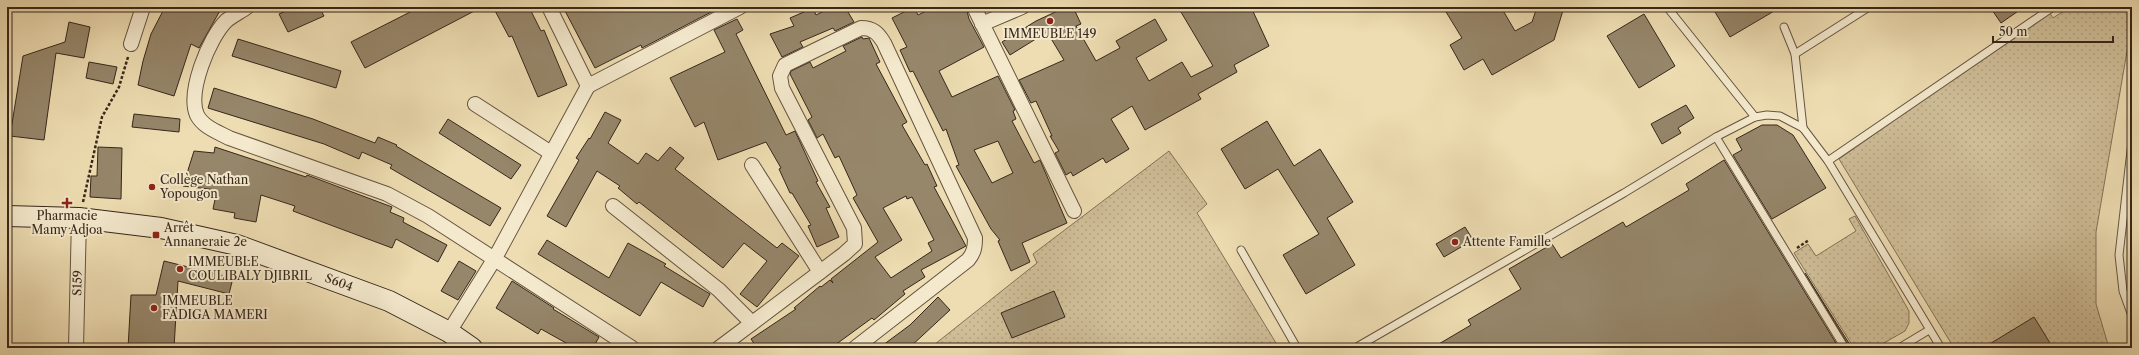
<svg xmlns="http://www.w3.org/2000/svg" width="2139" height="355" viewBox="0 0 2139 355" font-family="'Libre Caslon Text',serif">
<defs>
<pattern id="grass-dots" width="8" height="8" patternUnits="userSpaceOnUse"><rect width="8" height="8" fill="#cfbe98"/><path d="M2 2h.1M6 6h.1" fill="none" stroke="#b2a382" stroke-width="1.8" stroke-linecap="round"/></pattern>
</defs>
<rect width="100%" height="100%" fill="#eeddb2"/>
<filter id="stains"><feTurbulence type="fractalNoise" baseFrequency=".005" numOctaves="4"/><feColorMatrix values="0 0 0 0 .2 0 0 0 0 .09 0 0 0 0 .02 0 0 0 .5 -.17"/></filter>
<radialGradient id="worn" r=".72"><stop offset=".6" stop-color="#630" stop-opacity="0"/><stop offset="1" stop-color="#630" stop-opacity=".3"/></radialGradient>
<g fill="url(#grass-dots)" stroke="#83725a">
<path d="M2070,7h60l2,2v13l-36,210v72l13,44h-155l-115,-189 210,-147 4,6z"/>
<path d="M1169,151l38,53 -10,9 82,135h-349l107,-85 -4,-9z"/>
<path d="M1855,216l54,95v12l-4,8 -30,17h-21l-60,-95 14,-9 8,12 40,-25 -7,-12z"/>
</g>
<g fill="#96866a" stroke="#37271b" fill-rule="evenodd">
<path d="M165,7h57l-23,41 -8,-4 -17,52 -36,-11 5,-24 8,-27z"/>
<path d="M295,7h24l5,9 -36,16 -9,-18z"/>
<path d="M420,7h62l-117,61 -14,-26z"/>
<path d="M493,7h36l12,24 3,-1 23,55 -29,12 -26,-61 -3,1z"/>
<path d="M563,7h153l1,2 -75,39 -1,-3 -46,23z"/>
<path d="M832,7h13l9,15 -19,9 -2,-3 -33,14 3,5 -21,10 -12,-23 24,-8 -4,-8 23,-10 3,7z"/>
<path d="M914,7l4,8 16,-8h32l3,12 15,28 -45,24 13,26 46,-21 17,34 -2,1 3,8 -4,2 22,42 6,-3 27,63 -45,20 8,19 -19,9 -13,-30 2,-1 -9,-11 -35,-63 3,-1 -13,-36 -3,2 -30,-60 -3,1 -10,-22 7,-3 -15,-29zM998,141l15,32 -21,10 -18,-33z"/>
<path d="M1066,7h7l8,17 -5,2 20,35 24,-13 -4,-7 39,-22 12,21 -31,18 13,23 33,-19 9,15 22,-11 -35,-59h73l18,39 -35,19 3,7 -39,22 3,5 -56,31 -13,-24 -21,13 18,30 -23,14 -3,-5 -30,18 -2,-4 -5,3 -11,-22 4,-2 -9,-15h2l-16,-35 -5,2 -12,-23 45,-20 -17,-28 -37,23 -8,-13 34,-21z"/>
<path d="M1443,7h58l14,24 17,-9 5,-15h27l-10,33 -62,35 -9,-16 -19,11 -14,-25 12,-7z"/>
<path d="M1712,7h69l-51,30z"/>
<path d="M1990,7h34l-23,16z"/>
<path d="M1644,14l31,52 -36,22 -32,-52z"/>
<path d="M737,19l6,11 -7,4 50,101 9,-4 23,50 -2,1 14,25 -4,1 13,29 -22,10 -9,-21 3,-1 -19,-32h-2l-11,-24 2,-1 -15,-26 -48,18 -14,-38 -9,5 -25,-49 55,-26 -11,-22z"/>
<path d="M69,22l21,5 -6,31 -28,-5 -12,87 -34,-4 13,-80 42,-14z"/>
<path d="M862,37l1,2 6,-1 11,24 -4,2 31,58 -5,3 23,40 2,-1 10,22 -3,1 32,59 -45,24 4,7 -22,14 2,3 -31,26 -2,-2 -41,30h-74l-6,-9 45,-30 -2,-1 26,-22 1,1 9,-7 3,3 -2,-4 47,-37 -25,-44 4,-3 -18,-39 -4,2 -12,-24 -6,4 -9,-18 4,-3 -22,-43 1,-3 19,-9 3,6 33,-17 -3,-5zM906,196l1,3 5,-2 22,43 -6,3 4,8 -41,27 -16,-21 27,-17 -19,-32z"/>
<path d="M238,39l103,32 -5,17 -104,-32z"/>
<path d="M89,62l28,5 -4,17 -27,-6z"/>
<path d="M214,88l99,31 62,24 3,-6 19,8 -1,1 105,62 -11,18 -100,-58 2,-3 -30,-13 -3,7 -35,-15 -116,-36z"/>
<path d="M1686,105l8,13 -16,10 3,5 -19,11 -11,-20z"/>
<path d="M605,112l16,8 -13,23 30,21 8,-11 12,8 12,-14 14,11 -9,11 102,79 5,-5 17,13 -42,51 -17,-13 27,-33 -23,-18 -21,25 -84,-66 -2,2 -19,-16 2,-2 -23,-15 -31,56 -19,-11 32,-56 -3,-2 13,-20 1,1z"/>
<path d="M134,114l46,5 -1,13 -47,-5z"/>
<path d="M448,119l73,46 -10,14 -72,-46z"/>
<path d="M1267,121l27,45 26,-17 33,53 -26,16 28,47 -49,29 -23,-39 36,-21 -41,-65 -33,20 -24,-40z"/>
<path d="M1762,125h15l16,10 33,53 -54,31 -39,-64 9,-5 -6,-11z"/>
<path d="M98,147l24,1 -1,51 -31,-2 1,-21h6z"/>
<path d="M215,147l91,30 1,-2 85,32 -2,5 14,6 -1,4 44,23 -9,17 -42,-23 -4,9 -99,-37 2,-5 -34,-11 -5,27 -22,-4 1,-5 -22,-4 4,-19 -34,-4 11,-35 20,2z"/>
<path d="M1724,160l115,188h-407l39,-23 -3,-5 53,-31 -12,-20 43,-25 9,14 62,-36 3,5 63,-37 -3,-6z"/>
<path d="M1465,227l8,13 -29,17 -8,-13z"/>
<path d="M547,240l62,38 19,-35 38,21 -2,2 46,28 -7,13 -42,-25 -21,34 -102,-62z"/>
<path d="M164,261l69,17 -4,16 -51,-13 -4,67h-46l3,-53h25z"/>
<path d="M459,261l17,10 -18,29 -17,-9z"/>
<path d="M1805,273l47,75h-2z"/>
<path d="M512,281l42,27 -1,1 46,28 -6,11h-18l-34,-19 -3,5 -42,-26z"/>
<path d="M1054,291l11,26 -53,21 -11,-25z"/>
<path d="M938,297l12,13 -41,38h-30l31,-23z"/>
<path d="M2034,317l19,31h-70z"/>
</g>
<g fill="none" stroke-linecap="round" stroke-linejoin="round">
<g stroke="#655441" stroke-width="9">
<g id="lane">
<path d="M1667,7l88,110"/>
<path d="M1784,27l11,27 8,74"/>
<path d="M1795,54l74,-47"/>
<path d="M1716,137l129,211"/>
<path d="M2132,142l-13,113 4,36 9,25"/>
<path d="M1828,161l225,-154"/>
<path d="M1241,250l56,98"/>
<path d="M1355,348l269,-155 92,-56 39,-20 12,-2 13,1 23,12 25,33 113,187"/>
<path d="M1899,348l30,-18"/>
</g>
</g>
<g stroke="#655441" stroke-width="16">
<g id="street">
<path d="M247,7c-7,5 -15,9 -21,14 -17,17 -39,71 -29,94 6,12 21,17 32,23l158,56 41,22 204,132"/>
<path d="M974,7l100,204"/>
<path d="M982,24l40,-17"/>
<path d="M131,44l12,-37"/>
<path d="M588,86l152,-79"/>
<path d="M475,104l76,49"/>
<path d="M752,165l68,107"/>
<path d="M613,206l106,84 33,33"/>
<path d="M449,332l46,-74 93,-172 -39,-79"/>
<path id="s1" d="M76,348l3,-130"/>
<path d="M719,348l125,-94 11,-10 -1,-16 -72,-140 -2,-12 5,-11 76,-37c12,0 17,5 23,15l91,195c0,9 -1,15 -7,22l-113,88"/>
</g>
</g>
<g stroke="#37271b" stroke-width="22">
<g id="secondary">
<path id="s2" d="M7,216l72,2 82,10 76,17 152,56 60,31 23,16"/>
</g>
</g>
<g stroke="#37271b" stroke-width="2.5" stroke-dasharray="3 2" stroke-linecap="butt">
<path d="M83,202l19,-85 17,-30 9,-30"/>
<path d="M1797,248l12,-8"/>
</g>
<use href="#lane" stroke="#f4e9cd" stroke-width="7"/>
<use href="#street" stroke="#f4e9cd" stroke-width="14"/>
<use href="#secondary" stroke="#f4e9cd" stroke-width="20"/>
</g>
<g fill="#8f2418" stroke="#f4e9cd" stroke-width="1.5">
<circle cx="1050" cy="21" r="4"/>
<circle cx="152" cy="187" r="4"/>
<path d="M65 197h4v4h4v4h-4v4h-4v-4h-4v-4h4z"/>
<rect x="152" y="231" width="8" height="8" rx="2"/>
<circle cx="1455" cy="242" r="4"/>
<circle cx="180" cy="269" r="4"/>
<circle cx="154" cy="308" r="4"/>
</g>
<g text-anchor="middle" stroke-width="4" stroke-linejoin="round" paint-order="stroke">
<g font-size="12" fill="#37271b" stroke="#f4e9cd" text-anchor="start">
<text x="1050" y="38" text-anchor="middle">IMMEUBLE 149</text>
<text x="160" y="184">Collège Nathan<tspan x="160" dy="14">Yopougon</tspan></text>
<text x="67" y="220" text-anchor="middle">Pharmacie<tspan x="67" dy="14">Mamy Adjoa</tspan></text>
<text x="164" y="232">Arrêt<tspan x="164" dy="14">Annaneraie 2e</tspan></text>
<text x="1463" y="246">Attente Famille</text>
<text x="188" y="266">IMMEUBLE<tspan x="188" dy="14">COULIBALY DJIBRIL</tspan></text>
<text x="162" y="305">IMMEUBLE<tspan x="162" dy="14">FADIGA MAMERI</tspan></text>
</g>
<g font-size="12" fill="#37271b" stroke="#f4e9cd">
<text dy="4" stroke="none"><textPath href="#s2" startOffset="341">S604</textPath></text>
<text dy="4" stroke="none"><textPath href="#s1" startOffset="65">S159</textPath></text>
</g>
</g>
<rect width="2139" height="355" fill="none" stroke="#eeddb2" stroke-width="24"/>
<rect x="8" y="8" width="2123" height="339" fill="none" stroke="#37271b" stroke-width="2"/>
<rect x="12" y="12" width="2115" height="331" fill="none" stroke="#37271b"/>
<path d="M1993 36v6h120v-6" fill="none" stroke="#37271b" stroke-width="2"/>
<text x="1999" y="36" font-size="12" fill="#37271b" stroke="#f4e9cd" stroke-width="3" paint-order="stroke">50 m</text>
<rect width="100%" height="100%" filter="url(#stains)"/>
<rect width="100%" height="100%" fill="url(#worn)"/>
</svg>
